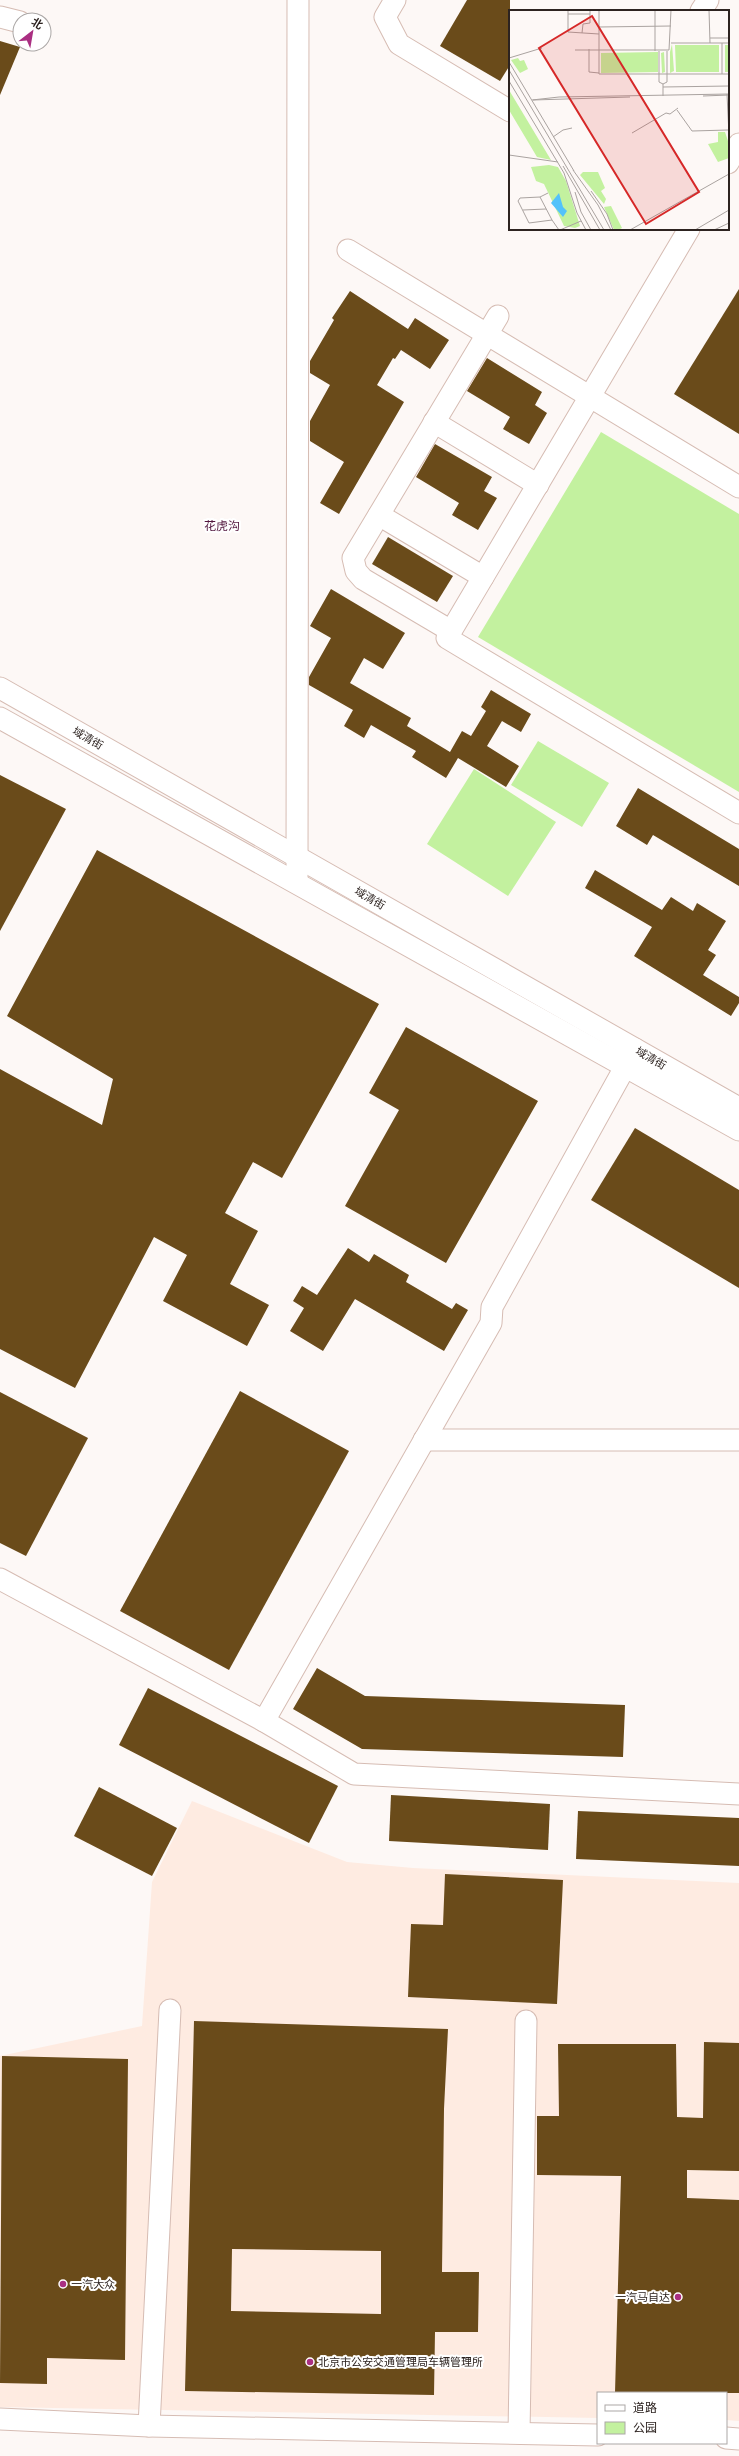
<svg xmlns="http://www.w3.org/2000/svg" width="739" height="2456" viewBox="0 0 739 2456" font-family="Manrope,'Noto Sans SC',sans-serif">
<rect width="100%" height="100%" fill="#fdf8f6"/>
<path fill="#feebe1" d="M192,1801l155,61 66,6 326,15v538l-13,-1v-27h-128v25l-598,-11v-351l142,-30 10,-144z"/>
<g fill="#c3f19f">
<path d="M601,432l138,82v278l-261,-155z"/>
<path d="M538,741l71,42 -27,44 -71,-42z"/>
<path d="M474,769l82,53 -48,74 -81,-52z"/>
</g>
<g fill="#6a4b1a" fill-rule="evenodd">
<path d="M467,0h43v65l-10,16 -60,-35z"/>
<path d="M0,41l20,6 -20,48z"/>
<path d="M739,289v145l-65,-40z"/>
<path d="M350,291l58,38 7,-11 34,22 -19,29 -29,-19 -6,9 -2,-1 -16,27 27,17 -65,112 -19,-11 24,-41 -34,-21v-20l20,-36 -20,-12v-12l24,-41 -2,-2z"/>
<path d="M487,358l55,34 -7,13 12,8 -18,31 -26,-15 7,-12 -43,-26z"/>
<path d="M435,444l57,33 -8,14 13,7 -19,32 -26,-15 7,-12 -43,-26z"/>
<path d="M388,537l65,39 -16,26 -65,-38z"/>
<path d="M331,589l74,44 -22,36 -19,-11 -14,25 61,35 -4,8 43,26 12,-21 9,5 15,-25 -5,-4 10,-17 40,24 -10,18 -19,-11 -15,25 32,20 -13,21 -48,-29 -12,20 -34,-21 4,-6 -45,-26 -7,13 -20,-12 9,-16 -44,-25v-8l22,-39 -21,-12z"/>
<path d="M0,775l66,34 -66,122z"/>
<path d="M638,788l101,61v37l-86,-51 -6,10 -31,-19z"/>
<path d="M97,850l282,154 -97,174 -29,-16 -28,51 33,18 -28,53 39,21 -22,41 -84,-45 24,-46 -33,-18 -79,151 -75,-39v-280l102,56 11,-46 -106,-63z"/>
<path d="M595,870l67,40 9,-13 22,14 4,-8 29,18 -18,29 8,5 -13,20 36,22v6l-8,13 -97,-60 18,-29 -67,-39z"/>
<path d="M406,1027l132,74 -92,162 -101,-57 54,-96 -30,-17z"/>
<path d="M635,1128l104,62v98l-148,-88z"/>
<path d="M348,1248l21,14 5,-8 35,21 -3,7 46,27 4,-6 12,7 -24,41 -89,-52 -32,52 -33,-20 14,-23 -11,-7 9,-15 15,9z"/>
<path d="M240,1391l109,60 -120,219 -109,-59z"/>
<path d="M0,1392l88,46 -62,118 -26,-13z"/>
<path d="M317,1668l48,28 260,9 -2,52 -261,-8 -69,-40z"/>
<path d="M148,1688l190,98 -29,57 -190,-98z"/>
<path d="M99,1787l78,41 -25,48 -78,-40z"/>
<path d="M391,1795l159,9 -2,46 -159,-9z"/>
<path d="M578,1811l161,7v48l-163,-7z"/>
<path d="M445,1874l118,6 -6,124 -149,-7 3,-73 32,1z"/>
<path d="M194,2021l254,8 -4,80 -2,163h37l-1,60h-43l-1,63 -249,-4zM232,2249l149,2v63l-150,-3z"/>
<path d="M704,2042l35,1v128l-52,-1v28l52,2v193h-124l6,-217 -84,-1v-59h22l-1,-72h118l1,73 26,1z"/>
<path d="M2,2056l126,3 -3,301 -78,-2v26l-47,-1z"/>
</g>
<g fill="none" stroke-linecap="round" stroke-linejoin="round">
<g stroke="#d6bcb3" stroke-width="23">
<g id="minor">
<path d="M395,0l-10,17 14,27 111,67"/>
<path d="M701,11l7,-11"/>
<path d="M0,17l20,5"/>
<path d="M728,163l11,-19"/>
<path d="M689,229l-242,409 292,175"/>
<path d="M348,250l391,237"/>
<path d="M434,422l104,63"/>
<path d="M379,515l104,62"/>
<path d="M451,631l-88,-52 -7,-8 -3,-13 145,-242"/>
<path d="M0,688l739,420"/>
<path d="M0,718l739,412"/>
<path d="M297,882l1,-882"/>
<path d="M424,1440h315"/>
<path d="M0,1579l264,142 227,-398 1,-16 143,-258"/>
<path d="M264,1721l90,53 385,20"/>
<path d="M0,2419l149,7 449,9"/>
<path d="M149,2426l21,-416"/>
<path d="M519,2433l7,-412"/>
<path d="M726,2438l13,1"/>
</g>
</g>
<use href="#minor" stroke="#fff" stroke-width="21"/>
</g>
<g fill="#aa2f82" stroke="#fff" stroke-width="1.5">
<circle cx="63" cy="2284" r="4"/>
<circle cx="678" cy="2297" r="4"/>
<circle cx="310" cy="2362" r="4"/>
</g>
<g text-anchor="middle" stroke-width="4" stroke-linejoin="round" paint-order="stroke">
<g font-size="11" fill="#2d2320" stroke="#fff">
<text transform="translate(88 738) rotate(30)" y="4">域清街</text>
<text transform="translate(370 898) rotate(30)" y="4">域清街</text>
<text transform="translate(651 1058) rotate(30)" y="4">域清街</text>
</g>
<g font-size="11" fill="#2d2320" stroke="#fff" text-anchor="start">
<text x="71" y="2288">一汽大众</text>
<text x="670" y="2301" text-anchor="end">一汽马自达</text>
<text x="318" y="2366">北京市公安交通管理局车辆管理所</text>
</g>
<g font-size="12" fill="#52173e" stroke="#fff">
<text x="222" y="530">花虎沟</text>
</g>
</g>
<g transform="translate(509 10)">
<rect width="220" height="220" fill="#fdf8f6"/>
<path d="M163,34l2,27 -4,2v-21zM166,35h44v27h-43zM216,35h4v27h-4zM149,42v20l-57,1v-20zM155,42l1,20 -3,1 -1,-20zM9,48l2,3 4,-1 4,9 -8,4 -9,-13zM0,80l42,70 -14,-3 -28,-47zM209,122h7l4,12v14l-11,4 -10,-18 10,-2zM40,155l9,2 8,14 14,45 -5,2 -11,-2 -20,-42 -8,-3 -5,-14zM74,162h15l7,16 -4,3 5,8 -2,5 -24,-29zM102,196l11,22 -4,2h-4l-10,-23z" fill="#c3f19f"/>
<path d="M50,183l4,14 4,4 -4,6 -12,-14z" fill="#53c2fa"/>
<path fill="none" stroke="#aaa3a0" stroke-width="1" d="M59,0v22l31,2M90,0v64h130M200,0l1,33M59,4h22M90,17l72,-1M73,23l1,-9 7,-1v-13M201,28h19M162,33h58M213,33v31M80,39v23l10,1M66,40h94l2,-40M146,41v-41M150,41v31l4,2v12M0,48l33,-10M0,52l65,109M0,60l95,160M0,71l55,92 13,40 9,17M154,74l4,-2v-31M154,77l66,-1M218,84l2,41M194,86l26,-1M23,90l27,-3 170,-3M24,90l97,-3M168,100l15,21 36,-1M123,123l34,-20 4,1 8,-6M44,127l10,-7 9,-2M0,145l49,7M54,156l37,64M64,160l25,35 13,25M82,181l16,23 6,16M66,182l6,20 10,18M39,183l-8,4 12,23M31,187l-20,1 -2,3 11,22 23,-3 7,10M14,200l23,-1M51,220l21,-9M121,220l99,-56M186,220l34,-20M205,220l15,-7"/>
<path fill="#d62828" fill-opacity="0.15" stroke="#d62828" stroke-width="2" d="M83,6l107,176 -53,32 -107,-176z"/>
<rect width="220" height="220" fill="none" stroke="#2d2320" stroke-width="2"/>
</g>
<rect x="597" y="2392" width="130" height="52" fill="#ffffff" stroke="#aba7a6"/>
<rect x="605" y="2405" width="20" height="6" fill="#ffffff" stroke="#aba7a6"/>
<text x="633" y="2412" font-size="12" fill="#2d2320">道路</text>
<rect x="605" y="2422" width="20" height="12" fill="#c3f19f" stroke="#aba7a6"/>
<text x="633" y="2432" font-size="12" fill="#2d2320">公园</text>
<g transform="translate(32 32) rotate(31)"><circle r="19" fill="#ffffff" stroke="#aba7a6"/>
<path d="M0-3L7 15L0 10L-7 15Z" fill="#aa2f82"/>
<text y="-6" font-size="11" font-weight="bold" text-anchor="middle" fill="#2d2320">北</text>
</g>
</svg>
